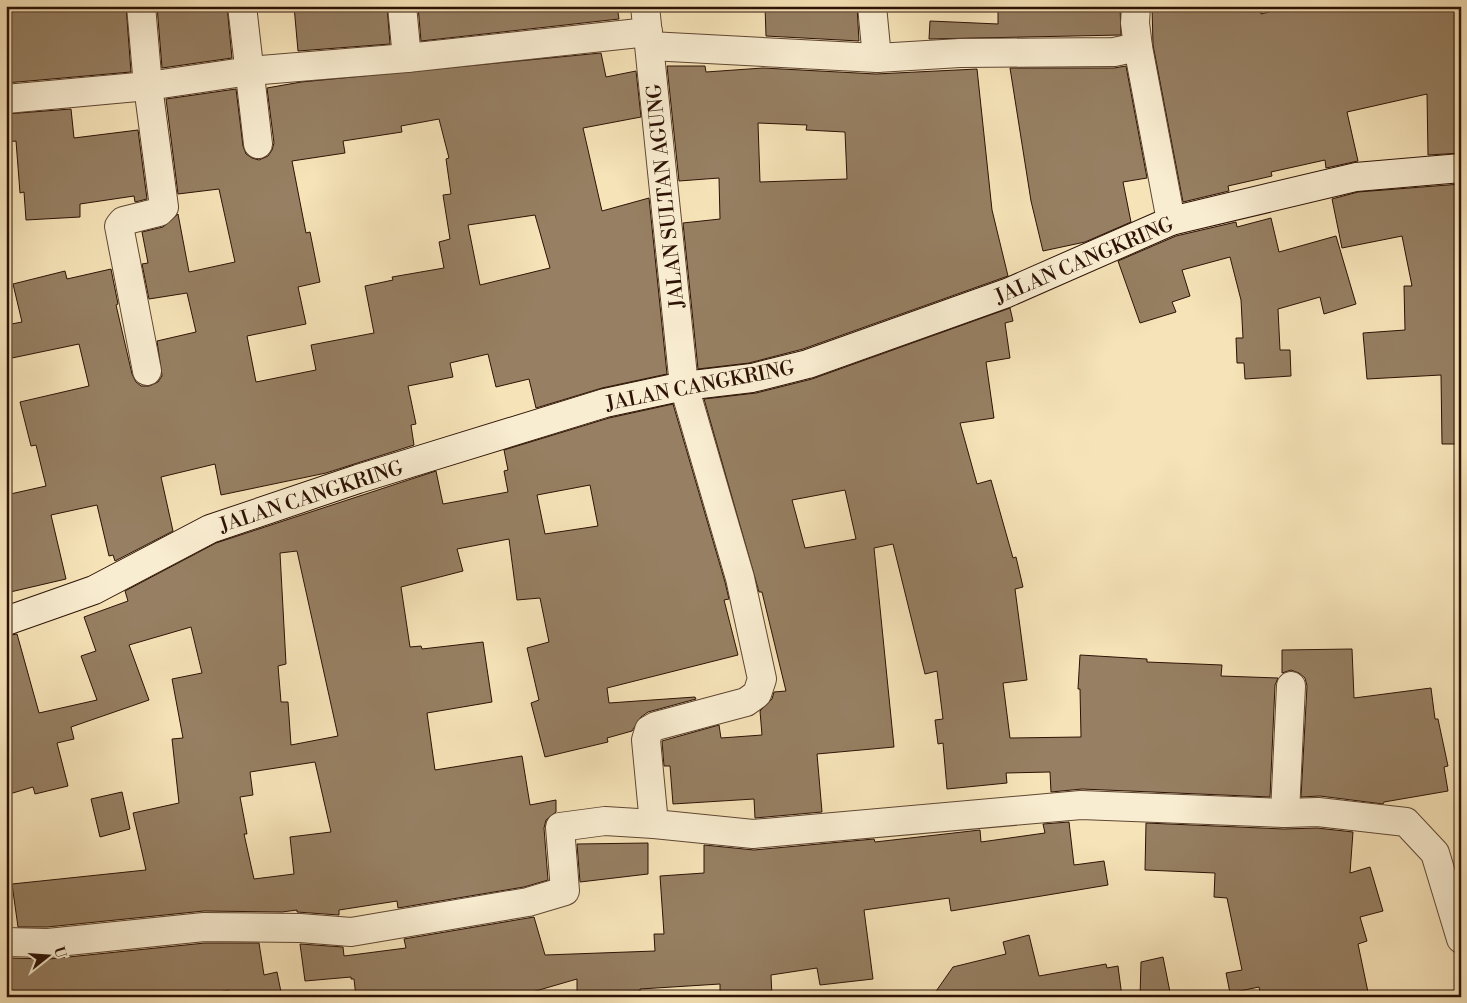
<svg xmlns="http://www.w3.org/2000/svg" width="1467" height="1003" viewBox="0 0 1467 1003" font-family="'Libre Bodoni',serif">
<rect width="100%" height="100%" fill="#f6e3b8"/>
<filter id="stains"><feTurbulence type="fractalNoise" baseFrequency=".004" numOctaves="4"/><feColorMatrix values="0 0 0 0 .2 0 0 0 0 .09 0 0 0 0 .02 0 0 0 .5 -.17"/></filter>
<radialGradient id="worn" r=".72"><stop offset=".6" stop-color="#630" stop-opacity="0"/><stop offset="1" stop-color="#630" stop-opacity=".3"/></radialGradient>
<g fill="#967f62" stroke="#2d1205" fill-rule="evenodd">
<path d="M6,6h120l5,66 -125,11z"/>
<path d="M157,6h70l5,52 -70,10z"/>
<path d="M294,6h93l3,38 -92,7z"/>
<path d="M418,6h131v4l23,-4h45l2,13 -198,22z"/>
<path d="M765,6h92l2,35 -93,-5z"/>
<path d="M998,6h122l1,29 -192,4 1,-18 68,3z"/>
<path d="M1152,6h109v8l31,-8h169v147l-33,2 -1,-61 -80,18 11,49 -32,7 -1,-8 -54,12 1,4 -44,10 1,5 -46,11 -30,-157z"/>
<path d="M601,53l5,24 30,-6 5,46 -58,11 19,83 47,-13 18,176 -65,14 -66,20 -7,-29 -33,8 -8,-33 -38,9 3,14 -45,9 8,38 -5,1 3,20 -88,28 -105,22 -6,-31 -54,13 12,54 -58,30 -2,-6 -4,1 -12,-51 -46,10 15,64 -60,14v-98l40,-9 -10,-41 -5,1 -11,-44 69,-16 -10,-42 -67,14 -6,-33 16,-3 -9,-38 52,-13 2,8 44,-10 7,35 -2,1 16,69 4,8 5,4h8l9,-4 4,-6 -5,-35 39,-9 -9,-39 -38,6 -7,-35 6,-1 -6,-31 21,-5 15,-13 11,58 46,-10 -16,-73 -41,5 -12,-95 70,-10 7,57 3,8 6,4 7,2 9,-4 4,-6 2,-7 -7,-55 34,-6zM439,119l10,39 -3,1 5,35 -8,1 7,44 -11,3 5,26 -52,9 1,3 -28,6 9,47 -63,12 5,25 -60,12 -9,-46 59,-12 -8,-37 22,-5 -10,-50 -4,1 -14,-72 53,-8 -2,-12 59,-9 -1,-6zM535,215l15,53 -70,17 -12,-60z"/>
<path d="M667,66h38l1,6 57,-4 113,6 101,-5 15,141 16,66 -205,73 -54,14 -51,6 -15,-146 37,-4 -1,-41 -40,3zM758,123l49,2 -1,5 39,2 2,47 -87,3z"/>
<path d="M1126,66l21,112 -24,4 8,40 -46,20 -42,9 -12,-50 -21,-133h104z"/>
<path d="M71,109l3,29 64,-8 9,69 -12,3 -1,-6 -54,8v13l-54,3 -2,-28 -4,1 -4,-52 -10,1v-28z"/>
<path d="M1461,184v91l-3,1v66l3,-1v103h-19l-1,-69 -74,4 -4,-46 42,-3 -1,-44h8l-10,-50 -60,12 -10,-49 26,-7z"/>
<path d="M1271,218l8,34 57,-16 20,68 -32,10 -4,-17 -42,12 2,41h10l1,26 -46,3 -1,-16h-7l-1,-25h7l-2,-38 -11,-43 -48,13 8,26 -18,6 4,10 -36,11 -22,-62 58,-25 60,-14 1,5z"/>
<path d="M1010,308l3,13 -8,2 5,35 -24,4 8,56 -34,5 17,61 14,-4 22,78 3,-1 7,30 -8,2 12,91 -24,3 7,55 71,-1 -1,-48h-2l2,-34 67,4v3l75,3 -1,11 57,2 -3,7 -5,112 -188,-8 -31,3 -1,-20 -44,1 1,10 -60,6 -4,-46 -5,1 -3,-24 8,-1 -6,-48 -12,3 -32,-130 -19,4 20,199 -77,7 5,58 -67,6 -1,-19 -81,5 -3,-38h-6l-2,-25 57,-16 2,13 41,-3 -2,-24 12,-12 2,-7 12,-1 -24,-99h-3l-55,-193 52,-6 56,-14zM845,490l11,49 -51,9 -13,-48z"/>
<path d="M673,404l52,178 4,17 -5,1 14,55 -131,33 2,15 86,-6 1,2 -48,13 -7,5 -9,14 -25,7 1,4 -63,15 -14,-54 8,-3 -12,-52 22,-6 -9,-44 -23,2 -8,-61 -52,10 6,22 -62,16 9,60 11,-1 1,3 61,-7 9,60 -65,11 8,57 87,-14 8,49 26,-5v12l-10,8 -2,8 4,52 -24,7 -126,21 -1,-7 -58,9v5l-42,-3v-2l-15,2 -78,-1 -157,16h-29l-6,-43 134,-14 -13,-57 46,-10 -7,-64 11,-1 -11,-59 30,-6 -11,-46 -62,18 20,55 -78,27 3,12 -17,4 11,43 -33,8 -2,-7 -27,8v-159l11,-2 22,79 58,-13 -16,-44 15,-5 -12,-34 44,-16 -3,-10 91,-48 220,-72 7,33 65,-12 -4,-21 4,-1 -4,-20 105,-32zM590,485l8,41 -53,8 -8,-39zM297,551l41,185 -47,9 -3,-43h-7l-3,-36 8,-2 -6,-111zM315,762l16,70 -41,5 4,37 -40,5 -10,-45h3l-7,-37 13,-2 -3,-23z"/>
<path d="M1352,649l2,49 77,-10 4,31h3l10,47 -4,1 4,24 -64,11 -1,2 -63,-8 -19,1 6,-111 -2,-8 -6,-5 -8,-3 -9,3v-23z"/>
<path d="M122,792l8,37 -30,8 -9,-38z"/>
<path d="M1069,822l5,43 30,-4 4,24 -157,26 -2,-13 -85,12 9,69 -53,6 -3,-17 -46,7 1,22h-52v-13l-80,5v2l-63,2v-14l-62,18h-159l-2,-18h-3v-2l-46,4 -5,-37 43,3 1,9 62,-8 -2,-9 130,-22 11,38 110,-4 -1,-17h10l-4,-58 44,-3v-28l50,5 120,-11 1,3 105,-12 1,12 64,-9 -2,-9z"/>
<path d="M1146,823l138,6 33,-1 36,4 -3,41 20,-6 13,44 -23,6 7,24 -9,3 11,53h-108l-2,-10 -29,6 -4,-20 16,-3 -15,-72 -13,-1 1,-24 -70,-3z"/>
<path d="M648,843v31l-68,8 -3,-38z"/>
<path d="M1029,935l10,41 67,-12 1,4 11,-2 4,31h-136v-2l-54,2 21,-30 53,-13 -3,-12z"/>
<path d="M205,943h54l5,32 13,-3 5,25h-52l-1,-7 -38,7h-182l-3,-39 43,1z"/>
<path d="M1163,957l8,40h-31l1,-35z"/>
</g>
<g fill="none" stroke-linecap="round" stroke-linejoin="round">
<g stroke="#5f4632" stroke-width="30">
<g id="street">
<path d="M141,6l7,80 16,121 -5,5 -36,9 -4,5 28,145"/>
<path d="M242,6l16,138"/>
<path d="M402,6l5,52"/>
<path d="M645,6l39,380 56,192 22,101 -5,15 -11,8 -90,24 -7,4 -3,10 8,84 99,10 328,-29 204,8 33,-1 88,10 29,31 26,86"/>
<path d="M872,6l5,52"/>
<path d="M1136,6l-1,17 3,24 33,174"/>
<path d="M650,46l227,12 83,-5 154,-1 24,-5"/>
<path d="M6,99l142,-13 102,-15 157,-13 241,-26"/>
<path d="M1285,813l6,-127"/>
<path d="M6,942l42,1 156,-16 96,1 51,4 177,-30 37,-11 -5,-64 45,-6 49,3"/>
</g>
</g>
<g stroke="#2d1205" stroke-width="30">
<path id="secondary" d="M6,621l88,-31 116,-61 148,-50 247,-76 79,-17 68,-8 56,-14 199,-71 164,-72 185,-44 105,-9"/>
</g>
<use href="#street" stroke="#f9edd1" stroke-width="28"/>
<use href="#secondary" stroke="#f9edd1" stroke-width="28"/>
</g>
<g text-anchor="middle" stroke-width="4" stroke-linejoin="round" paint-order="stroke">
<g font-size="20" fill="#2d1205" stroke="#f9edd1">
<text transform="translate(665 196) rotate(-96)" y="7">JALAN SULTAN AGUNG</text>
<text transform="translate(1084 260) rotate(-23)" y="7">JALAN CANGKRING</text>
<text transform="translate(700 385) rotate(-11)" y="7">JALAN CANGKRING</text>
<text transform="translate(311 496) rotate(-18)" y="7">JALAN CANGKRING</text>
</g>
</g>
<rect width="1467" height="1003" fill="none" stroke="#f6e3b8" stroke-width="25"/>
<rect x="8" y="8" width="1452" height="988" fill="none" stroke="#2d1205" stroke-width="2.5"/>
<rect x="12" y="12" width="1442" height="978" fill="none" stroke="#2d1205"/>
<g transform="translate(48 956) rotate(73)" stroke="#f9edd1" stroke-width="4" paint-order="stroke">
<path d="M0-4L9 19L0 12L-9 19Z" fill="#2d1205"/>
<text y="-8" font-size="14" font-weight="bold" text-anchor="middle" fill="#2d1205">U</text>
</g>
<rect width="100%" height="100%" filter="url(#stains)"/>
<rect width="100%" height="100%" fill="url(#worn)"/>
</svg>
